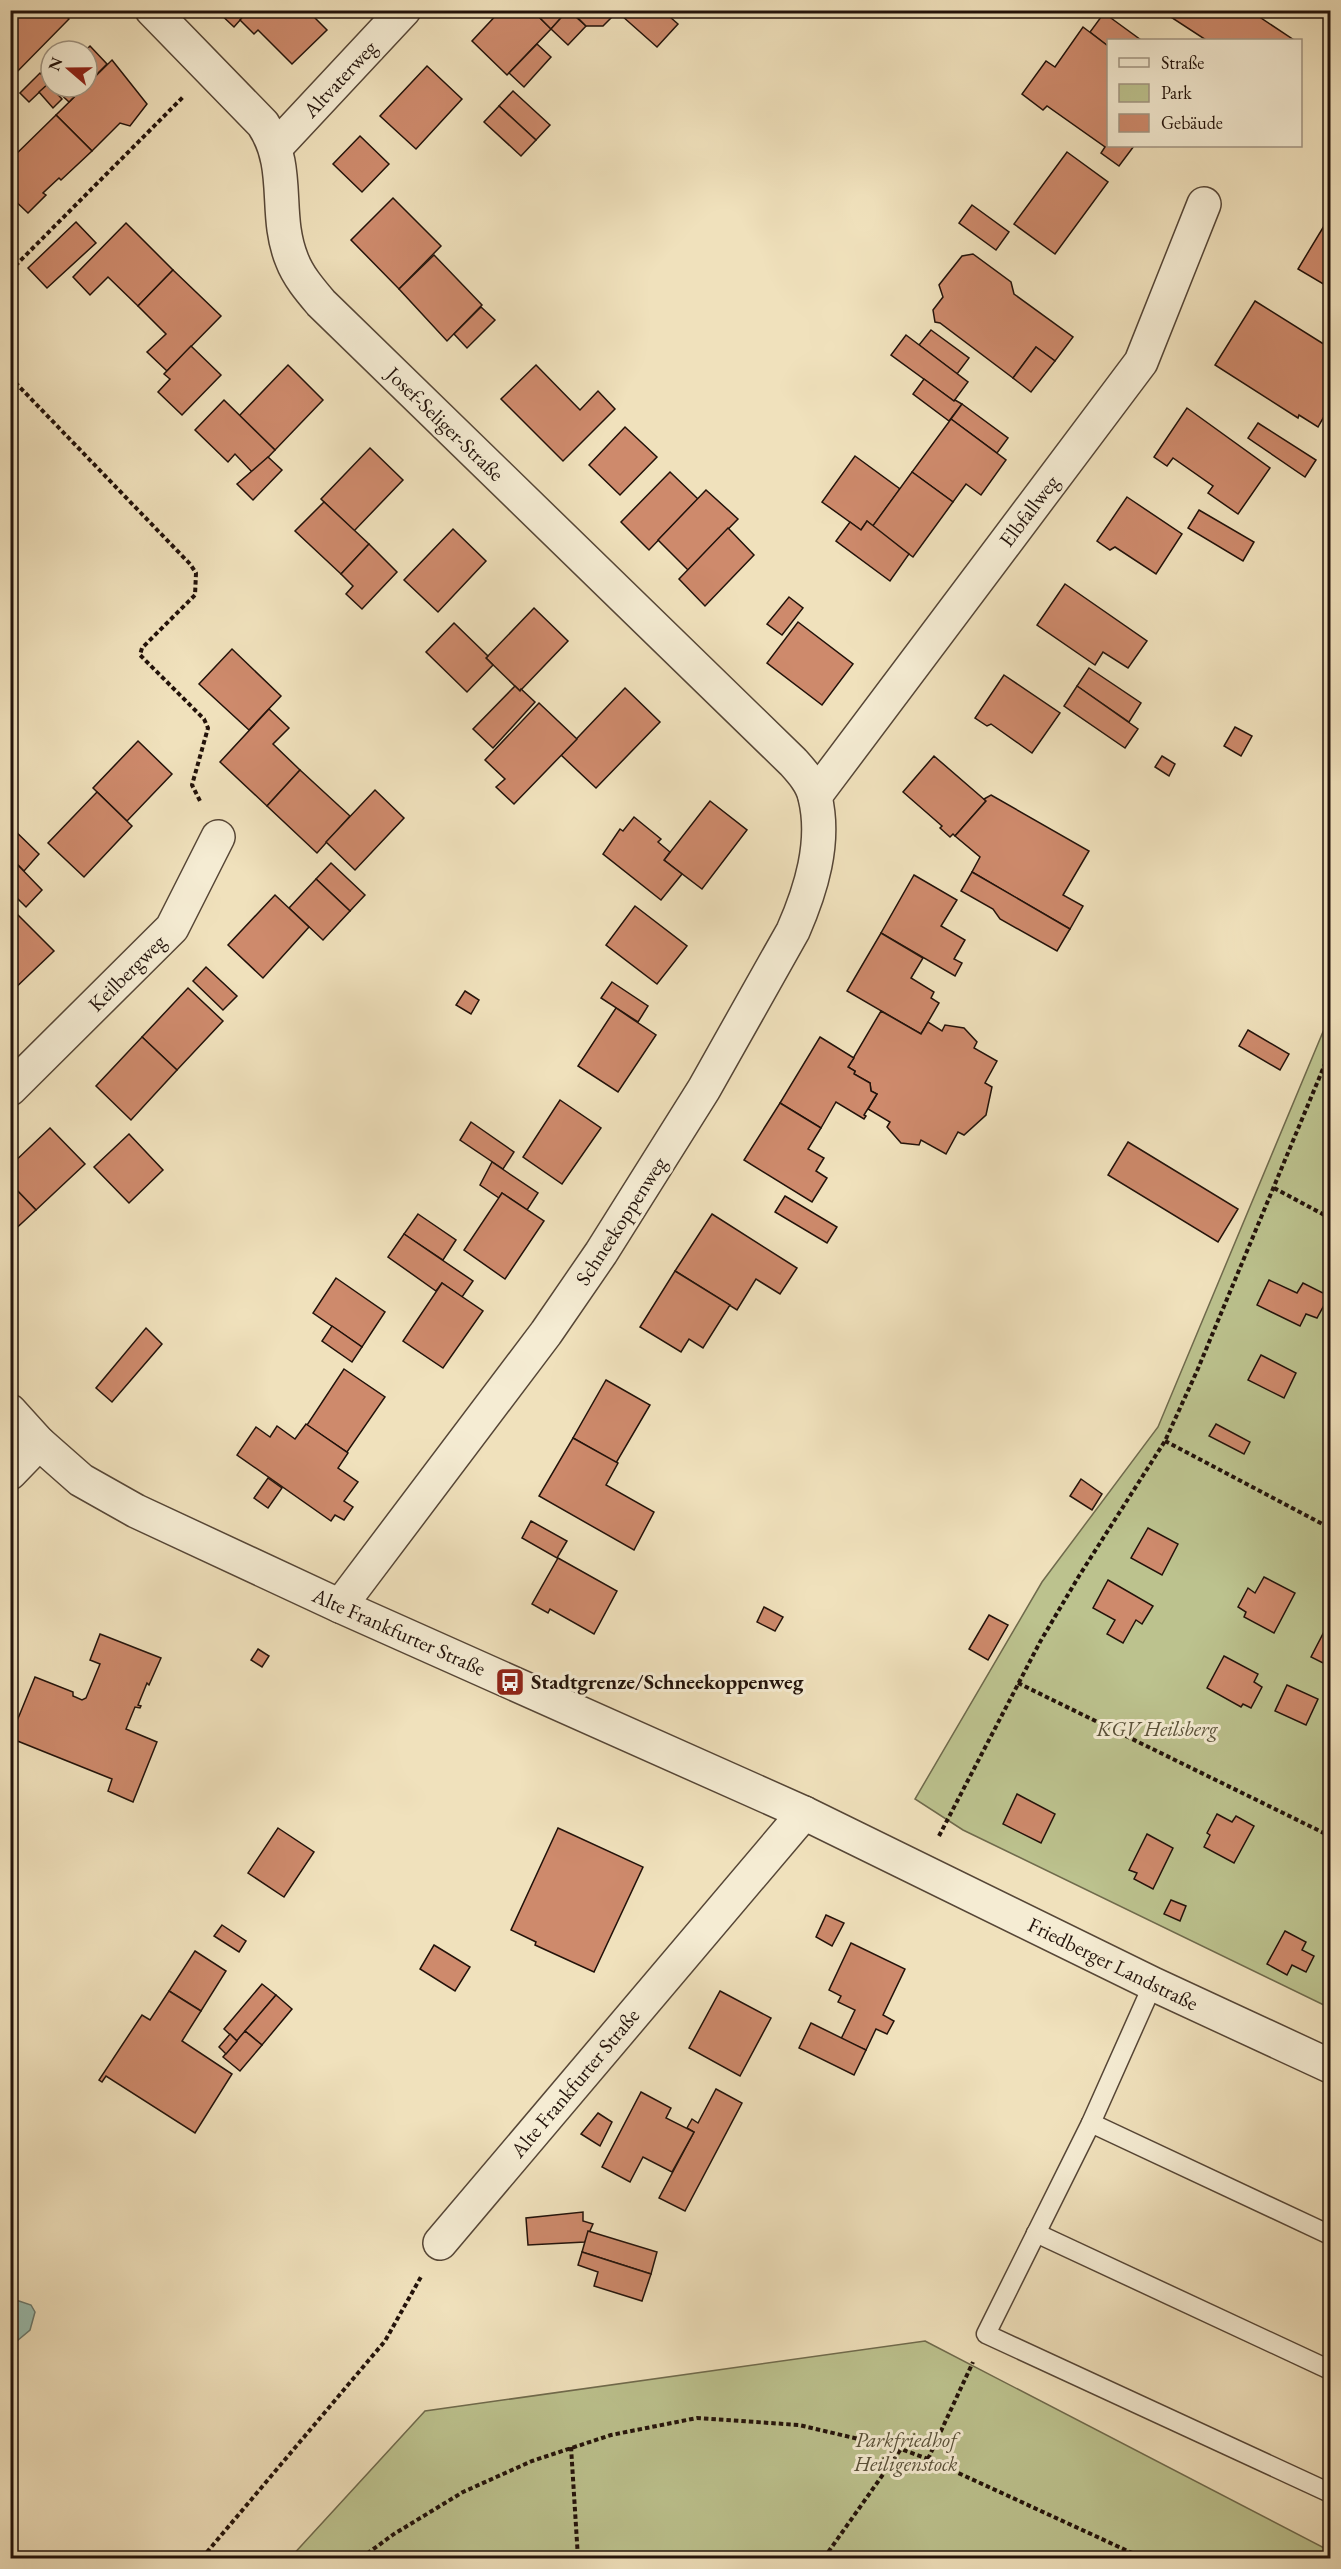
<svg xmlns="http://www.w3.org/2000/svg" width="1341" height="2569" viewBox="0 0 1341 2569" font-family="'EB Garamond',serif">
<rect width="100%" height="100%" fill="#f0e1bc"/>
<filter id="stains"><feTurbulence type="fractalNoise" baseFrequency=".00333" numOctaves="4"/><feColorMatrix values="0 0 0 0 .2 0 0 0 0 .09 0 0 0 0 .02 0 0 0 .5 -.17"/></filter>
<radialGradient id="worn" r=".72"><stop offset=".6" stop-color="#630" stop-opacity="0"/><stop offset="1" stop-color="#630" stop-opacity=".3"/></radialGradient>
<g fill="#bcc28e" stroke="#6f6a4c" stroke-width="1.5">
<path d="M1330,1015v993l-367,-178 -48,-31 127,-217 116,-155z"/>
<path d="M925,2341l405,210v7h-1040l135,-147z"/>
</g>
<path fill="#9abeb0" stroke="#6a796e" stroke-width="1.5" d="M16,2300l15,5 4,7 -5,18 -19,16v-45z"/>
<g fill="#ce8a6c" stroke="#22120a" stroke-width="1.5">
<path d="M10,10h52l7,9 -59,60z"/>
<path d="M216,10h33l-15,17z"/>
<path d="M249,10h58l20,20 -35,34 -34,-34 -4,4 -14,-14z"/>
<path d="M501,10h31l19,19 -44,46 -35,-34z"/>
<path d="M532,10h36l-17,19z"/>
<path d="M568,10l18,16 -18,19 -17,-16z"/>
<path d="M570,10h41l1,7 -9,9h-17z"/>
<path d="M622,10h40l16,14 -21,23 -35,-31z"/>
<path d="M1160,10h89l45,30h-88z"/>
<path d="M1104,13l37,27h-33v6l-18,-14z"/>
<path d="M1083,27l25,19v100h26l-15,20 -18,-13 4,-6 -58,-41 -4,4 -21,-16 24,-33 9,6z"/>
<path d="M537,44l14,13 -27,30 -15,-14z"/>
<path d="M90,46l17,18 -20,20v-33h-2z"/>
<path d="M112,60l35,44 -17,22 -10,-3 -28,28 -36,-36z"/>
<path d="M427,66l35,33 -46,50 -36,-33z"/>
<path d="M40,73l9,10 -20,19 -9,-9z"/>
<path d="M48,84l14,15 -9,9 -14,-16z"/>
<path d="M53,87h31l-15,15z"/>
<path d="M513,91l37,34 -14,15 -37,-34z"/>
<path d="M499,106l37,34 -15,16 -37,-34z"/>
<path d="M56,115l36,36 -31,29 -2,-2 -16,15 3,2 -18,18 -18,-17v-36z"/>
<path d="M360,136l29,28 -27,28 -29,-28z"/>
<path d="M1067,152l41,30 -53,72 -41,-30z"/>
<path d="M393,198l48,48 -42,43 -48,-49z"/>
<path d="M972,205l37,27 -13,18 -37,-27z"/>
<path d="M1330,216v72l-32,-19z"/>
<path d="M76,222l20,21 -49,45 -19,-20z"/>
<path d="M126,223l47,47 -35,36 -30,-29 -18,18 -17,-18z"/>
<path d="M973,254l38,28 3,12 59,43 -18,24 -19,-14 -23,31 -73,-55 -5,-1 -2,-12 10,-13 -4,-12 23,-29z"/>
<path d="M434,255l48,50 -35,36 -48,-52z"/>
<path d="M173,270l48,46 -54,55 -20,-19 19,-18 -28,-28z"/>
<path d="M1255,301l75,47v69l-4,-4 -8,14 -19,-12 -1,3 -83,-53z"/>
<path d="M481,307l14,13 -28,28 -13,-14z"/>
<path d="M931,330l38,28 -12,16 -38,-29z"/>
<path d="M906,335l62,47 -14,19 -63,-46z"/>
<path d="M191,346l30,29 -39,40 -24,-23 12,-13 -6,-5z"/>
<path d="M1036,347l19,14 -24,31 -18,-14z"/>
<path d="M288,365l35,35 -48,50 -36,-34z"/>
<path d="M536,365l44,45 18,-19 17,18 -52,52 -62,-62z"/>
<path d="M924,379l30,22 1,-1 7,4 -13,17 -36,-27z"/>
<path d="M224,400l51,50 -22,23 -18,-19 -7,8 -33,-32z"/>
<path d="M962,404l46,34 -11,15 -46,-34z"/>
<path d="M1187,408l83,60 -32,46 -30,-21 5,-7 -40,-28 -6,8 -13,-9z"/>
<path d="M951,419l55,41 -25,35 -15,-11 -13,18 -41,-30z"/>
<path d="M1258,423l58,37 -11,17 -57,-39z"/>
<path d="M625,427l32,30 -37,38 -31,-30z"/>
<path d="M370,448l33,32 -49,51 -33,-32z"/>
<path d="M855,456l45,33 -27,37 -6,-5 -6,9 -39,-28z"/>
<path d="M268,457l14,13 -29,30 -16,-16z"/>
<path d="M670,472l28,27 -49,51 -28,-28z"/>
<path d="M912,472l41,30 -40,55 -41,-30z"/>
<path d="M706,490l32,29 -50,51 -30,-30z"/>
<path d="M1127,497l55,37 -26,40 -41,-27 -5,3 -13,-9z"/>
<path d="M324,502l45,42 -28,30 -46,-43z"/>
<path d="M1199,510l55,32 -11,19 -55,-33z"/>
<path d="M867,521l42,33 -19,27 -54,-40 14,-19 11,8z"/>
<path d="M728,528l26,27 -49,51 -26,-27z"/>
<path d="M453,529l33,32 -48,51 -34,-32z"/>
<path d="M369,544l28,28 -35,37 -16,-15 7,-8 -12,-12z"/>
<path d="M1065,584l82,57 -19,27 -25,-16 -8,13 -58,-40z"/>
<path d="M789,597l14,11 -21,27 -15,-11z"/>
<path d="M534,608l34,33 -48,50 -34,-33z"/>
<path d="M798,622l55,42 -31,41 -55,-42z"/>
<path d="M454,623l34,33 -2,2 7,7 -26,27 -41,-40z"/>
<path d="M232,649l49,47 -32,34 -50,-46z"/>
<path d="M1089,668l52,35 -12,19 -52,-36z"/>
<path d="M1004,675l56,38 -28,40 -41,-29 -4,2 -12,-8z"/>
<path d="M515,686l5,5 1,-2 14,13 -42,46 -20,-19z"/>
<path d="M1077,686l61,43 -13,19 -61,-42z"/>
<path d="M625,688l35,34 -64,66 -35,-33z"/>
<path d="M539,703l38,36 -63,65 -18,-17 9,-8 -20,-19z"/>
<path d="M269,709l20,19 -16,16 27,26 -33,36 -47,-44z"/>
<path d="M1235,727l17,9 -11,20 -17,-10z"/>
<path d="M138,741l34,33 -45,47 -34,-33z"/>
<path d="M934,756l52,45 -31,35 -2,-2 -3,3 -10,-9 2,-2 -39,-34z"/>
<path d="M1162,756l13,8 -6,12 -14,-9z"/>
<path d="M300,770l50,46 -33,37 -50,-47z"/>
<path d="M375,790l29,28 -49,52 -29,-28z"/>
<path d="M97,792l35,34 -48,51 -36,-34z"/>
<path d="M991,795l98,56 -26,44 20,11 -13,23 -98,-57 8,-15 -25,-21 31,-35 -2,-2z"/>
<path d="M710,801l37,29 -45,59 -38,-29z"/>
<path d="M634,817l27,22 -3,3 12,10 -6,8 18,14 -21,26 -58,-46 17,-25 3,2z"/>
<path d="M10,826l29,28 -15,17 -14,-14z"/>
<path d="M11,858l31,32 -16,17 -16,-16z"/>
<path d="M331,863l34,32 -15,16 -34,-32z"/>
<path d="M972,872l98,57 -13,22 -57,-32 -7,-10 -32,-18z"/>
<path d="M914,875l43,25 -16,26 24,14 -11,19 8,4 -7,13 -74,-43z"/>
<path d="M316,879l34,32 -27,29 -34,-32z"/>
<path d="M275,895l34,32 -46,51 -35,-33z"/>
<path d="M635,906l52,40 -30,38 -51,-39z"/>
<path d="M18,915l36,36 -44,42v-71z"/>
<path d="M881,933l42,25 -12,20 23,14 -3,6 8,5 -18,31 -74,-43z"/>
<path d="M206,967l31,29 -14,14 -30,-29z"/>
<path d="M612,982l36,24 -10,16 -37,-24z"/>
<path d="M188,988l35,33 -46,49 -35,-33z"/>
<path d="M465,991l14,9 -8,14 -15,-9z"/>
<path d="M616,1008l40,27 -38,57 -40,-26z"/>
<path d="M881,1011l40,23 7,-12 14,9 3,-6 19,3 13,14 -3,6 23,13 -12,22 7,4 -6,28 -22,20 -6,-3 -12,22 -25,-14 -2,5 -18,-2 -14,-16 3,-5 -22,-13 9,-15 -6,-3 -1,-8 -16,-9 1,-3 -7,-4z"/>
<path d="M1248,1030l41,24 -9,16 -41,-24z"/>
<path d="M142,1037l35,33 -46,50 -35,-34z"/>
<path d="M820,1037l34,21 -6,9 7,4 -1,3 16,9 1,8 6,3 -13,21 2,1 -2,3 -28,-17 -15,26 -41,-25z"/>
<path d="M560,1100l41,28 -39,56 -39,-27z"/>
<path d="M780,1103l41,25 -13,21 16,9 -8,13 11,7 -15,24 -68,-42z"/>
<path d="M471,1122l43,30 -11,17 -43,-29z"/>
<path d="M50,1128l35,36 -49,46 -26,-27v-17z"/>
<path d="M129,1134l34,36 -34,33 -35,-36z"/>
<path d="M1128,1142l110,67 -20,33 -110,-67z"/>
<path d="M492,1162l46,31 -11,17 -25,-17 -3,5 -19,-13z"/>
<path d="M10,1183l26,27 -26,24z"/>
<path d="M502,1193l42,28 -39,58 -41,-29z"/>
<path d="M785,1196l52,31 -10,16 -52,-31z"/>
<path d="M418,1214l38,26 -13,20 -39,-26z"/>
<path d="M712,1214l85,54 -17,26 -24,-15 -19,31 -62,-39z"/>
<path d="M404,1234l69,47 -11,16 -20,-14 -6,8 -48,-34z"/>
<path d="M675,1271l55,34 -27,43 -14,-9 -8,13 -41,-25z"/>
<path d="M336,1278l49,34 -23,35 -49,-34z"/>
<path d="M1269,1280l28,13 6,-10 26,13 -12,22 -11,-4 -6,12 -43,-21z"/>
<path d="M442,1283l41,28 -40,57 -40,-27z"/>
<path d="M332,1326l30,21 -10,15 -30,-21z"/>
<path d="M146,1328l16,16 -50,58 -16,-14z"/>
<path d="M1261,1355l35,18 -12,25 -36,-18z"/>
<path d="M344,1369l41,28 -38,55 -40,-27z"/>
<path d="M606,1380l44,25 -34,58 -43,-25z"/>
<path d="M306,1424l42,29 -10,15 20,14 -14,19 9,6 -9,13 -9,-5 -4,6 -94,-66 19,-28 14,10 7,-11 18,13z"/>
<path d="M1216,1424l34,18 -6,12 -35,-18z"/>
<path d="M573,1438l45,25 -12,22 48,27 -20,38 -95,-54z"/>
<path d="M268,1478l14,10 -14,20 -14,-10z"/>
<path d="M1081,1479l21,15 -10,16 -22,-14z"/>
<path d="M531,1521l36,20 -10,17 -35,-20z"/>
<path d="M1148,1528l30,16 -16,31 -31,-17z"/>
<path d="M558,1558l59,33 -23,43 -44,-25 -2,4 -16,-9z"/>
<path d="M1264,1577l31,16 -21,40 -30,-16 2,-5 -8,-5 10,-19 7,5z"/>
<path d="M1108,1580l45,26 -11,18 -6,-4 -13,23 -16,-9 8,-14 -22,-12z"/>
<path d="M764,1607l19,10 -8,14 -18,-9z"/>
<path d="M989,1615l19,10 -20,35 -19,-11z"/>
<path d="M1328,1624l2,1v33l-3,7 -16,-8z"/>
<path d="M100,1634l61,24 -12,27 -2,-2 -9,22 3,1 -1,2 -5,-1 -9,22 31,13 -24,60 -25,-11 4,-12 -102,-41 25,-61 38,15v4l9,4 4,-2 14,-34 -10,-4z"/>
<path d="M258,1649l11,7 -7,11 -11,-7z"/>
<path d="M1224,1656l34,18 -4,8 8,5 -11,21 -8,-4 -2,3 -34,-19z"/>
<path d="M1287,1685l31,14 -12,26 -31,-14z"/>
<path d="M1017,1794l38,20 -14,29 -38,-19z"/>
<path d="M1217,1814l15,8 4,-6 18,10 -20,37 -30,-16 6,-12 -3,-2z"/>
<path d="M278,1828l36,24 -30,45 -36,-24z"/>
<path d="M558,1828l85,39 -49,105 -59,-27 1,-3 -25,-12z"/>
<path d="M1147,1834l26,14 -20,41 -19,-10 3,-6 -8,-3z"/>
<path d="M1171,1900l15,6 -6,15 -16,-7z"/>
<path d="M826,1915l18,8 -12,23 -16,-9z"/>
<path d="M222,1925l24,16 -7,11 -25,-16z"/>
<path d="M1285,1931l21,11 -4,8 12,6 -8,16 -14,-7 -5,10 -20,-11z"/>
<path d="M851,1943l54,26 -22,46 11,6 -7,13 -11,-5 -10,21 -25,-11 14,-29 -17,-8 3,-6 -12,-6z"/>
<path d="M434,1945l36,22 -15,24 -35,-22z"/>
<path d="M195,1951l31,20 -25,40 -32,-20z"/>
<path d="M262,1984l14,11 -39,46 -13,-12z"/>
<path d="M169,1991l32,20 -19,30 50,33 -37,59 -89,-57 -4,6 -3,-2 43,-65 8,5z"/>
<path d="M720,1991l51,27 -31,58 -51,-28z"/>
<path d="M276,1995l16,14 -30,36 -17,-14z"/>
<path d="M811,2023l55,27 -12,25 -55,-27z"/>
<path d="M245,2031l17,14 -22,26 -17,-14z"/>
<path d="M230,2034l7,7 -11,13 -7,-7z"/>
<path d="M716,2089l26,14 -57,108 -26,-13 35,-66 -7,-4 5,-9 6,4z"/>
<path d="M641,2092l30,16 -5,10 28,14 -22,40 -29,-15 -13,25 -28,-15z"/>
<path d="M598,2113l14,9 -12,24 -19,-12z"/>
<path d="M583,2212v9l10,3 -8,18 -57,3 -2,-27z"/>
<path d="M588,2231l69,21 -6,22 -69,-22z"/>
<path d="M582,2252l69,22 -9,27 -48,-15 4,-14 -20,-7z"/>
</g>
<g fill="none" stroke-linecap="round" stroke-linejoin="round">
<g stroke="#564636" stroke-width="21">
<g id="service">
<path d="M1153,1984l-62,139 -105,211 344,159"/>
<path d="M1091,2123l239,112"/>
<path d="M1036,2233l294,137"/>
</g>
</g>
<g stroke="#564636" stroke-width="36">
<g id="minor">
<path d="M152,10l111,114c29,44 10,90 29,136 6,16 18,30 29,43l472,459c9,10 19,21 22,35 11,45 -4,93 -22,134l-89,158 -103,164 -55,80 -206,273"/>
<path d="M276,147l128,-137"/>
<path d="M815,796l326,-434 63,-158"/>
<path d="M10,1089l162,-161 46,-91"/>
<path d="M10,1473l29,-30"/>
<path d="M440,2243l364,-430"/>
</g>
</g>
<g stroke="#564636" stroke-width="36">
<path id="tertiary" d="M10,1411l29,32 42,37 55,31 204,95 464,207 349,171 177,82"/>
</g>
<g stroke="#22120a" stroke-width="4" stroke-dasharray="4.5 3" stroke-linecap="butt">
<path d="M10,271l174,-175"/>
<path d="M10,377l180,187 6,9 -1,22 -53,53 -2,7 64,64 4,9 -16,57 9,18"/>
<path d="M1274,1188l56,30"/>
<path d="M1165,1441l165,87"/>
<path d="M1018,1683l312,153"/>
<path d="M939,1836l101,-194 39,-66 86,-135 32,-70 133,-319"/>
<path d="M571,2447l7,111"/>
<path d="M928,2459l45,-97"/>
<path d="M202,2558l183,-217 37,-66"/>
<path d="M361,2558l33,-24 69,-42 69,-31 79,-26 86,-17 102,7 102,24 27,10 215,99"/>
<path d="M824,2558l77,-109"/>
</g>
<use href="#service" stroke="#f5ecd3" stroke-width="18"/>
<use href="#minor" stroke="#f5ecd3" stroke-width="33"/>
<use href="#tertiary" stroke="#f5ecd3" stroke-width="33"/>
</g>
<defs>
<g id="bus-square" transform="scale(1.5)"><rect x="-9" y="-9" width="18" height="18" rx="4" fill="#8f2418" stroke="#f5ecd3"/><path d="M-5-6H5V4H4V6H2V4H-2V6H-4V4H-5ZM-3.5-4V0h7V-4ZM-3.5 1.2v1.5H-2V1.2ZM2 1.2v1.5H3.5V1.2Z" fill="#fff"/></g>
</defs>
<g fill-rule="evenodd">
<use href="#bus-square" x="510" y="1682"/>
</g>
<g text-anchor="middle" stroke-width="6" stroke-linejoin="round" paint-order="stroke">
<g font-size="21" fill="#22120a" stroke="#f5ecd3">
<text transform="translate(340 79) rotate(-47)" y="7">Altvaterweg</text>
<text transform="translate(445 424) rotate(44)" y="7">Josef-Seliger-Straße</text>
<text transform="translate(1029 511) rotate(-53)" y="7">Elbfallweg</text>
<text transform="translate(127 973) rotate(-45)" y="7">Keilbergweg</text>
<text transform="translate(621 1221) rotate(-57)" y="7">Schneekoppenweg</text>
<text transform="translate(399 1632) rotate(24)" y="7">Alte Frankfurter Straße</text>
<text transform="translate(1113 1964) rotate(26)" y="7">Friedberger Landstraße</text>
<text transform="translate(575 2083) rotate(-50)" y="7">Alte Frankfurter Straße</text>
</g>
<g font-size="21" font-weight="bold" fill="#22120a" stroke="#f5ecd3" text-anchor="start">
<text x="531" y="1689">Stadtgrenze/Schneekoppenweg</text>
</g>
<g font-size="21" font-style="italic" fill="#585038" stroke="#f5ecd3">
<text x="1157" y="1736">KGV Heilsberg</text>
<text x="906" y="2447">Parkfriedhof<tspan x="906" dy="24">Heiligenstock</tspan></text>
</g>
</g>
<rect width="1341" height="2569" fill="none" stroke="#f0e1bc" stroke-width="36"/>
<rect x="12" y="12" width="1317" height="2545" fill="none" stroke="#22120a" stroke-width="3"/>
<rect x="18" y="18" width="1305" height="2533" fill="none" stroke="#22120a" stroke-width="1.5"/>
<rect x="1107" y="39" width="195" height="108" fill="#f5ecd3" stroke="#a19583" stroke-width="1.5"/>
<rect x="1119" y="58" width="30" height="9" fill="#f5ecd3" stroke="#a19583" stroke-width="1.5"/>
<text x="1161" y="69" font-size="18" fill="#22120a">Straße</text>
<rect x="1119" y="84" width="30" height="18" fill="#bcc28e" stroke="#a19583" stroke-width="1.5"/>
<text x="1161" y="99" font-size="18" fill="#22120a">Park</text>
<rect x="1119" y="114" width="30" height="18" fill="#ce8a6c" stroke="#a19583" stroke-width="1.5"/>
<text x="1161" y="129" font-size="18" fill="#22120a">Gebäude</text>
<g transform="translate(69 69) rotate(290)"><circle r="28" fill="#f5ecd3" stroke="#a19583" stroke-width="1.5"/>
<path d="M0-4.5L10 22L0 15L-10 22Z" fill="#8f2418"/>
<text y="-9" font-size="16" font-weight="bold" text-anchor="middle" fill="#22120a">N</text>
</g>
<rect width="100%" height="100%" filter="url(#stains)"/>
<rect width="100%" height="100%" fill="url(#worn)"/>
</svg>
